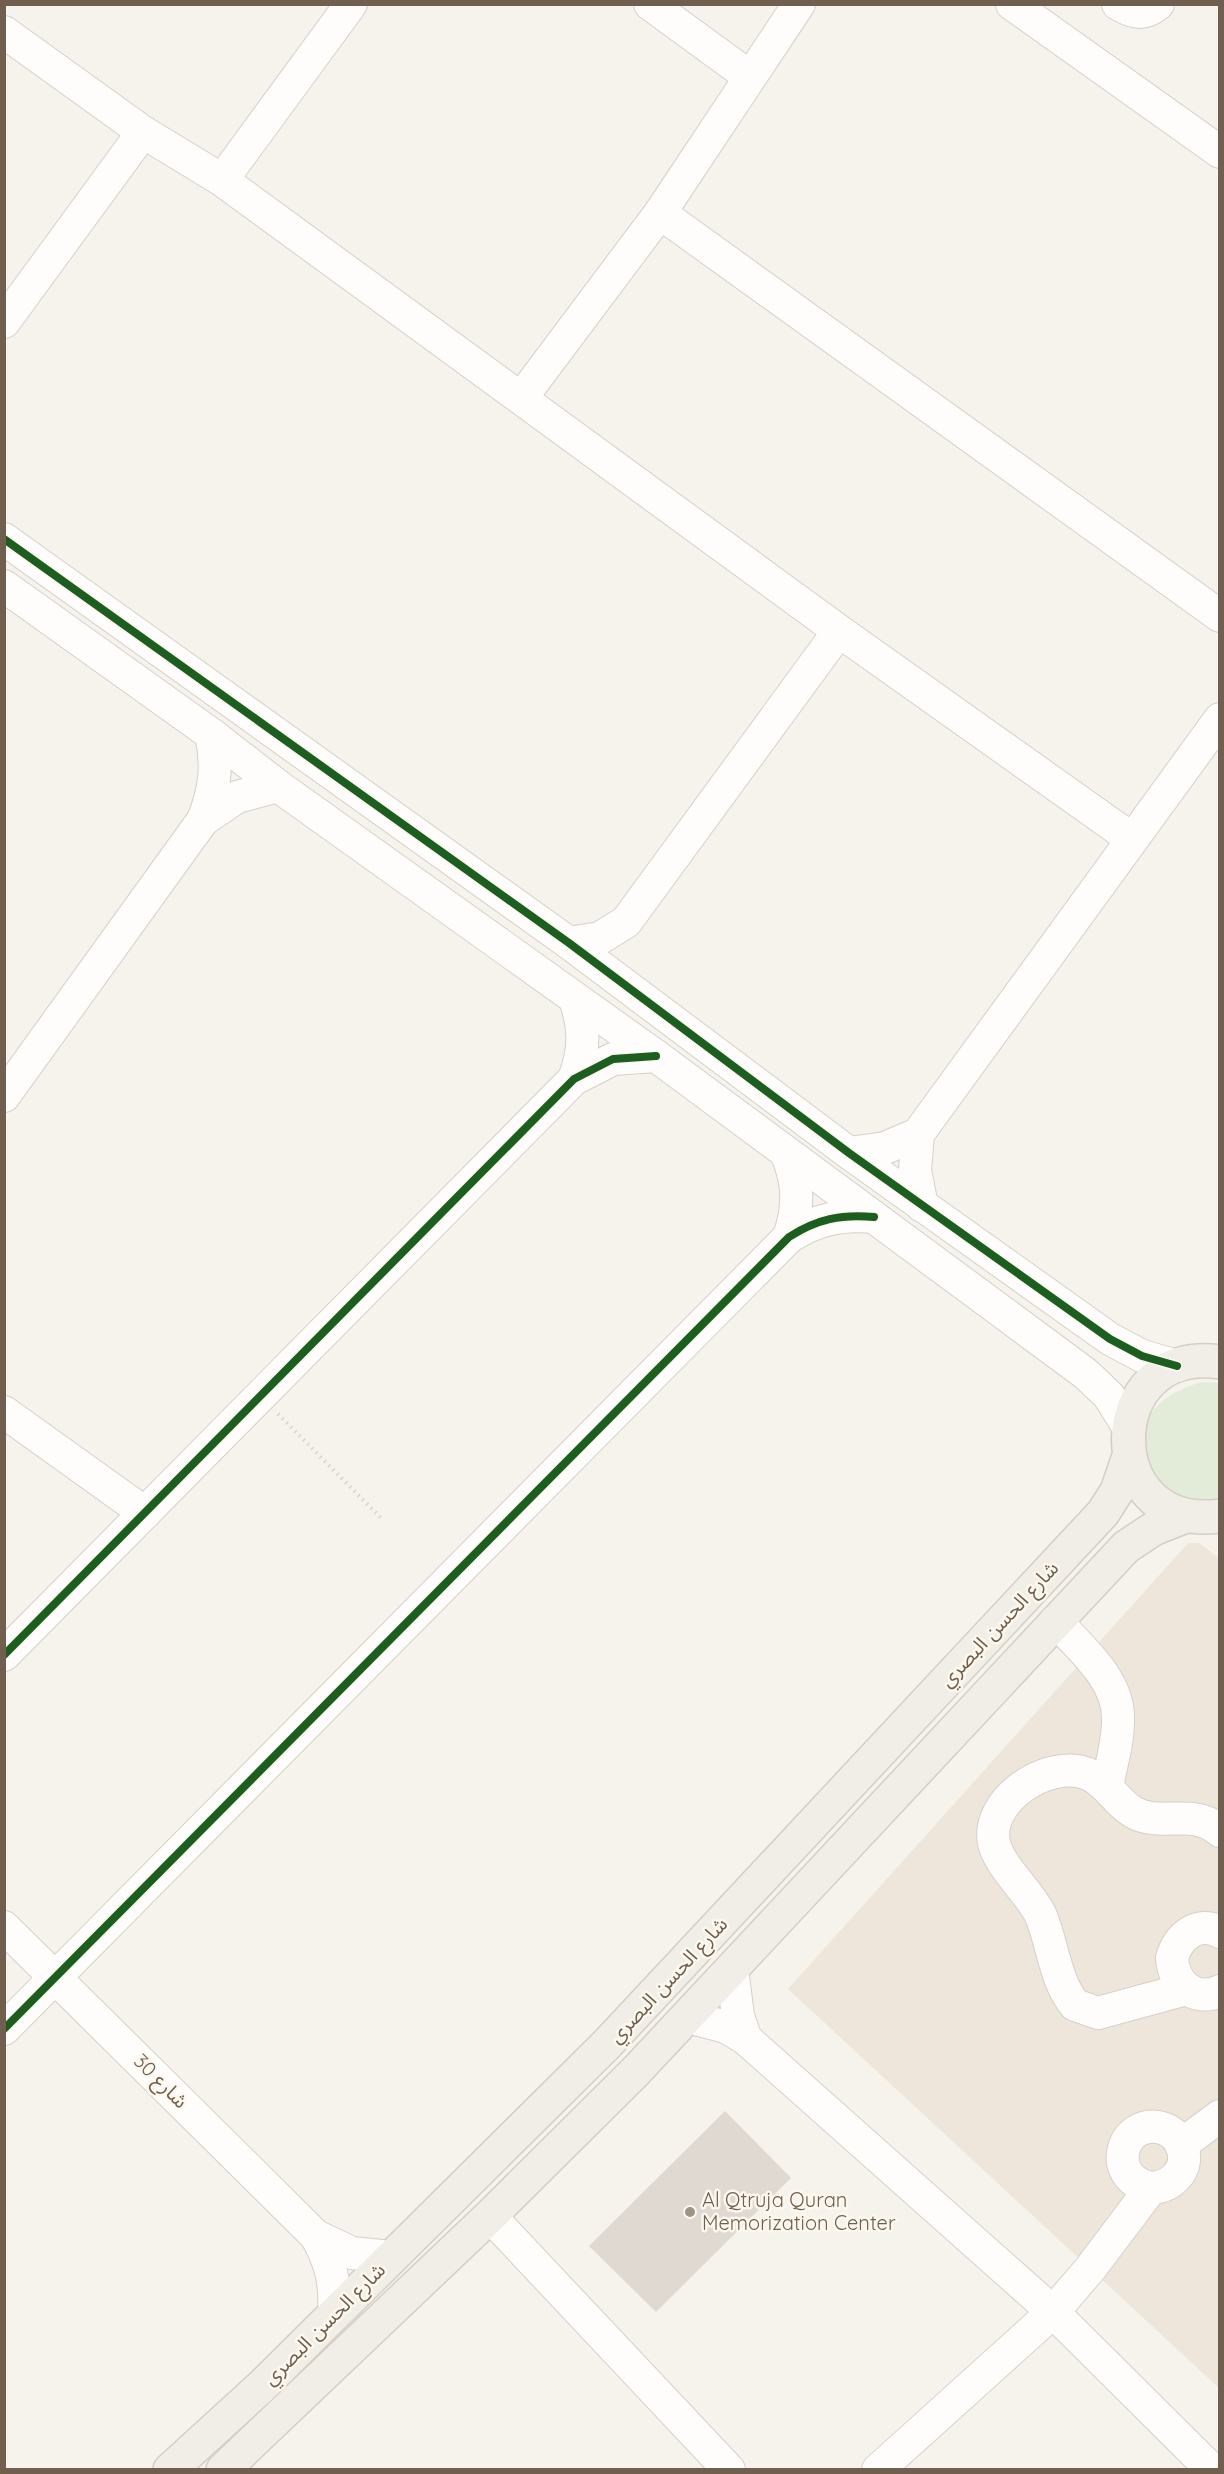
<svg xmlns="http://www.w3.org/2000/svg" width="1224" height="2474" viewBox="0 0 1224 2474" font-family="Quicksand,'Noto Sans Arabic',sans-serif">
<rect width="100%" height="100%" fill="#f6f3ec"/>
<path fill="#eee6da" d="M1188,1543h11l20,15v830l-431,-399z"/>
<path fill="#e2ecd8" d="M1202,1382l17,1v130l-14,2 -54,-34c-3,-13 -8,-28 -8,-41 0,-33 32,-51 59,-58z"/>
<path fill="#dfd9d2" d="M725,2111l66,67 -135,134 -67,-66z"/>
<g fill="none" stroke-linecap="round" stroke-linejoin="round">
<g stroke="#d5d0ca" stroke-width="34">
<g id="minor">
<path d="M650,4l100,73"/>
<path d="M1012,4l208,148"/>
<path d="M1118,4c15,9 26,12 40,0"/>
<path d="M4,32l139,100 79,48 617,451 293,208"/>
<path d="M222,180l129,-176"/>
<path d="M660,213l560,403"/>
<path d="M4,322l139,-190"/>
<path d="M522,397l138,-184 139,-209"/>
<path d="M4,539l565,404 280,210 261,186 32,17 35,10"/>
<path d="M4,586l207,148 67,52 378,270 430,318 23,22 18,29"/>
<path d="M203,820l34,-23 41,-11"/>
<path d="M569,943l31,-5 26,-16 213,-291"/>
<path d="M574,1079c11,-29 11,-50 1,-80"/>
<path d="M4,1096l199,-276c12,-30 15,-54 8,-86"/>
<path d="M849,1153l36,-5 33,-14"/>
<path d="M787,1155c12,29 12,52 2,82"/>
<path d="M922,1206l-7,-36 3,-36 302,-415"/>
<path d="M4,1412l141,101"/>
<path d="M1056,1621c24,27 62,58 62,96 1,23 -7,47 -11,70"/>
<path d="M4,1655l570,-576 39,-20 43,-3"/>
<path d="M4,1927l312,309c15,26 20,48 18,78"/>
<path d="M1220,1932c-23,-12 -42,5 -48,26 2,25 21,45 48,33"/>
<path d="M732,1969l6,47 8,23"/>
<path d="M1186,1989l-88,24 -23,-8c-20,-24 -22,-60 -34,-89 -11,-24 -41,-48 -47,-73 -9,-43 55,-85 94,-69 19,8 28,28 45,38 27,16 61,-5 87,19"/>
<path d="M688,2017l38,10 20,12 307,273 159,158"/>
<path d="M4,2029l785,-792c28,-18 52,-23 85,-20"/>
<path d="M1181,2145l39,-29"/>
<path d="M490,2216l239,254"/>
<path d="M316,2236l36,17 39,4"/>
<path d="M878,2470l175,-158 37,-43 61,-81c20,-1 38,-17 32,-39 -3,-9 -10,-17 -18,-20 -42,-15 -63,48 -14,59"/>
</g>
</g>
<g stroke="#d4cec7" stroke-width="36">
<g id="major">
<path d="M1220,1362c-121,-18 -123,171 0,154"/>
<path d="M170,2470l93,-85 344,-341 496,-531 14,-22 11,-32"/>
<path d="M223,2470l267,-254 146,-145 490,-524 27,-18 33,-13"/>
</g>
</g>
<path stroke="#d8d3cf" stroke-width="4" stroke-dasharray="1.5 4.5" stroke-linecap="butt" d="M278,1414l105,106"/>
<use href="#minor" stroke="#fefdfc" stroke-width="32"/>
<use href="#major" stroke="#f1eee7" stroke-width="33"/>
<g stroke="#fdf8ee" stroke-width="11">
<g id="cycleway">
<path d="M4,539l565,404 280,210 261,186 32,17 35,10"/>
<path d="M4,1655l570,-576 39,-20 43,-3"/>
<path d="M4,2029l785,-792c28,-18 52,-23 85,-20"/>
</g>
</g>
<use href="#cycleway" stroke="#1b5e20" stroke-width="8"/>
</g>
<circle fill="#9f9286" stroke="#fdf8ee" stroke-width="2" cx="690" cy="2212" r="6"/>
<g text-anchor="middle" stroke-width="5" stroke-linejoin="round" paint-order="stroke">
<g font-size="20" fill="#705e4f" stroke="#fdf8ee">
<text transform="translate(999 1624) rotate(-47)" y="7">شارع الحسن البصري</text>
<text transform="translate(668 1980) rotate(-47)" y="7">شارع الحسن البصري</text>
<text transform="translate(161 2081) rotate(45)" y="7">شارع 30</text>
<text transform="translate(324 2324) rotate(-45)" y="7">شارع الحسن البصري</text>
</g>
<g font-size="20" fill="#705e4f" stroke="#fdf8ee" text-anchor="start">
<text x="702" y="2207">Al Qtruja Quran<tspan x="702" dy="23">Memorization Center</tspan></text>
</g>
</g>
<rect width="1224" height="2474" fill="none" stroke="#705e4f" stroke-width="12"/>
</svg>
